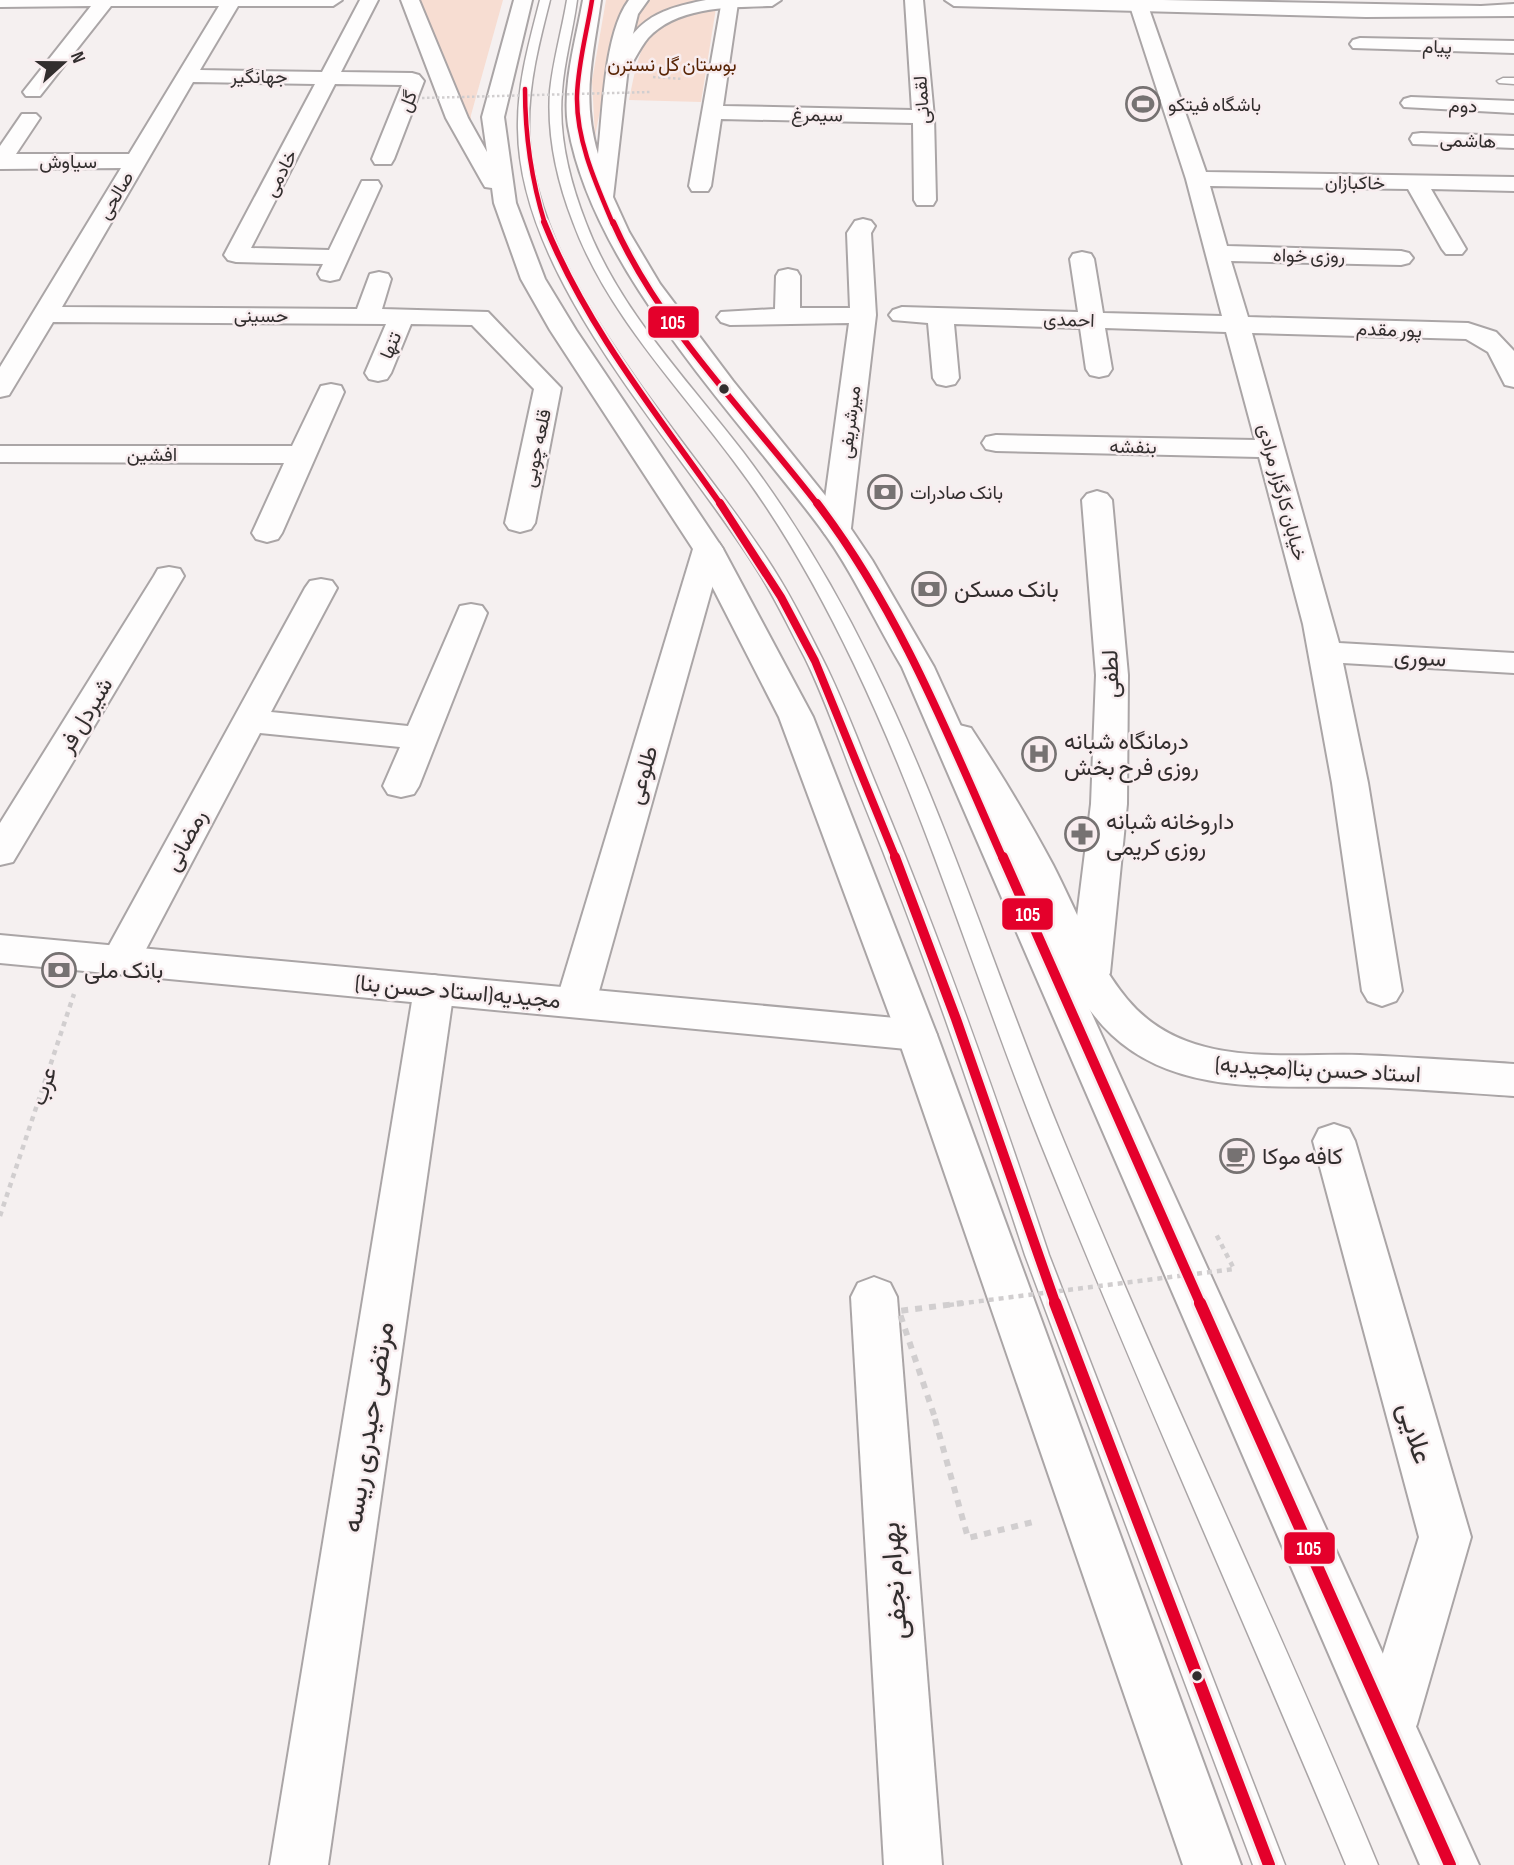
<svg xmlns="http://www.w3.org/2000/svg" width="1514" height="1865" viewBox="0 0 1514 1865" font-family="'Sofia Sans Condensed',Vazirmatn,sans-serif">
<rect width="100%" height="100%" fill="#f5f0f0"/>
<g fill="#f7ddd2">
<path d="M420,0h83l-32,115 -1,19z"/>
<path d="M606,0h25l-14,23 -22,113 -3,-55z"/>
<path d="M647,0h68l-71,25 -11,10 -4,-8z"/>
<path d="M716,8l-15,94 -72,-2c13,-66 17,-78 87,-92z"/>
</g>
<g fill="none" stroke-linecap="round" stroke-linejoin="round">
<g stroke="#aaa5a6" stroke-width="3">
<g id="service">
<path d="M540,0h10c-11,43 -22,85 -21,130 5,157 167,314 247,443 17,27 32,57 46,85 23,45 40,94 60,141 62,149 116,303 167,456l236,610h-32l-228,-610c-50,-153 -102,-307 -163,-456 -19,-47 -35,-96 -57,-141 -15,-28 -29,-58 -46,-85 -78,-127 -240,-290 -241,-444 -1,-45 11,-86 22,-129z"/>
<path d="M567,0h10c-4,31 -13,61 -15,92 -4,44 8,90 24,131 33,87 101,156 157,229 50,66 93,138 129,212 76,155 127,321 193,480 99,242 213,479 313,721h-32c-100,-241 -208,-479 -305,-721 -64,-160 -113,-325 -187,-480 -34,-71 -73,-141 -121,-204 -56,-75 -127,-148 -160,-238 -16,-41 -26,-86 -23,-131 3,-30 12,-61 17,-91z"/>
<path d="M1503,78h11v6l-15,-1 -2,-2z"/>
</g>
</g>
<g stroke="#aaa5a6" stroke-width="4">
<g id="minor">
<path d="M0,0h342l-9,6h-95l-38,64 122,2 38,-72h18l-37,72 71,1 7,2 5,6 -30,78 -3,5h-16l-3,-5 30,-74 -67,-1 -84,164 78,2 33,-69h16l3,5 -42,93 -9,2 -9,-2 -3,-5 5,-10 -87,-2 -8,-2 -4,-5 91,-171 -122,-2 -131,225 295,2 13,-35 9,-2 9,2 3,5 -9,30 106,3 73,76 -26,135 -4,6 -11,3 -11,-3 -4,-6 29,-134 -62,-64 -61,-1 -20,49 -4,6 -9,2 -9,-2 -4,-6 21,-49 -333,-2 -44,73 -9,2v-30l121,-199 -121,1v-23l22,-32h14l4,4 -24,36h113l90,-148h-108l-71,90h-14l-3,-4 68,-86 -91,1z"/>
<path d="M722,0h14l2,3 -15,103 189,4 -7,-110h18l11,117 2,83 -3,5h-16l-3,-5 -1,-77 -192,-4 -10,67 -3,5h-16l-3,-5z"/>
<path d="M1131,0h14l2,3 59,169 308,5v14l-83,-2 35,60 -4,5h-16l-4,-5 -34,-60 -198,-3 17,60 174,5 8,2 4,5 -4,5 -8,2 -170,-4 17,56 220,6 28,9 18,19v36l-9,-2 -17,-33 -22,-13 -214,-6 87,310 175,10v20l-171,-10 25,120 34,208 -6,10 -14,5 -14,-5 -6,-10 -30,-208 -29,-159 -44,-167 -263,-6 -10,-2 -4,-6 4,-6 10,-2 259,5 -29,-108 -121,-4 7,41 -4,6 -9,2 -9,-2 -4,-6 -6,-41 -126,-4 5,54 -4,6 -9,2 -9,-2 -4,-6 -5,-55 -35,-3 -4,-5 4,-5 9,-3 176,5 -8,-53 3,-5 9,-2 9,2 3,5 9,54 119,3 -36,-137 -57,-176z"/>
<path d="M1360,38l154,3v12l-161,-5 -3,-4 3,-4z"/>
<path d="M1411,97l103,4v12l-110,-6 -3,-4 3,-4z"/>
<path d="M1421,133l93,3v12l-101,-4 -3,-5 3,-5z"/>
<path d="M863,219l8,2 4,5 -4,7 5,82 -25,213 -4,6 -11,3 -11,-3 -4,-6 28,-205 -119,2 -9,-3 -4,-5 4,-5 54,-3 1,-33 3,-5 9,-2 9,2 3,5v32h50l-3,-75 8,-12z"/>
<path d="M331,384l10,2 3,6 -62,141 -4,6 -11,3 -11,-3 -4,-6 32,-70 -284,-1v-16h292l26,-54 3,-6z"/>
<path d="M1097,491l10,3 5,6 16,175 -1,129 -17,169 -6,10 -14,4 -14,-4 -6,-10 21,-169 5,-129 -14,-175 5,-6z"/>
<path d="M708,540l11,3 4,6 -127,453 -6,10 -14,5 -14,-5 -6,-10 137,-453 4,-6z"/>
<path d="M169,567l11,2 4,7 -171,286 -13,3v-42l154,-247 4,-7z"/>
<path d="M321,579l11,2 5,7 -66,124 137,14 52,-120 11,-2 11,2 5,7 -68,173 -5,8 -13,3 -13,-3 -5,-8 17,-39 -140,-14 -125,237 -14,4 -14,-4 -6,-10 204,-372 5,-7z"/>
<path d="M434,975l14,4 6,10 -126,876h-58l144,-876 6,-10z"/>
<path d="M1334,1124l15,5 6,12 116,396 -54,187 -8,20 -20,8 -20,-8 -8,-20 58,-187 -106,-396 6,-12z"/>
<path d="M874,1277l16,6 7,14 45,568h-58l-33,-568 7,-14z"/>
</g>
</g>
<g stroke="#aaa5a6" stroke-width="4">
<g id="secondary">
<path d="M706,0h75l-9,6c-40,1 -95,0 -124,32 -9,11 -15,25 -23,37h-14l-3,-4c29,-49 41,-60 98,-71z"/>
<path d="M945,0h218l318,6 33,-2v12l-148,1 -412,-11z"/>
<path d="M959,725l12,3c29,44 57,90 82,137 23,45 42,95 74,134 58,70 153,54 233,56 52,2 103,6 154,9v32c-51,-3 -102,-8 -154,-9 -82,-2 -182,10 -248,-52 -45,-42 -69,-115 -97,-170 -22,-44 -48,-86 -73,-129l5,-8z"/>
<path d="M0,935l917,85 14,4 6,11 -6,11 -14,4 -917,-87z"/>
</g>
</g>
<g stroke="#aaa5a6" stroke-width="4">
<g id="trunk">
<path d="M401,0h18l49,118 19,34 -5,-35 32,-117h18l-28,117 12,86 29,76 31,51 147,219 90,168 124,318 304,830h-58l-286,-830 -118,-318 -86,-168 -143,-219 -29,-51 -27,-76 -2,-15 -7,-1 -3,-5 -36,-64z"/>
<path d="M583,0h18c-8,57 -20,97 -3,154 5,-43 6,-121 31,-154h19l-10,14 -7,28 -18,155 16,35 31,52 73,97 112,139 27,40 62,107 545,1198h-59l-518,-1198c-27,-45 -49,-95 -80,-137 -86,-116 -229,-259 -254,-404 -6,-41 8,-86 15,-126z"/>
</g>
</g>
<path stroke="#d1cecf" stroke-width="2.5" stroke-dasharray="2.5 2.5" stroke-linecap="butt" d="M653,77l30,2"/>
<path stroke="#d1cecf" stroke-width="4.5" stroke-dasharray="5 5" stroke-linecap="butt" d="M0,1216l74,-222"/>
<path stroke="#d1cecf" stroke-width="6" stroke-dasharray="7 7" stroke-linecap="butt" d="M935,1419l33,119 69,-17"/>
<use href="#service" fill="#fefdfd" fill-rule="evenodd"/>
<use href="#minor" fill="#fefdfd" fill-rule="evenodd"/>
<use href="#secondary" fill="#fefdfd" fill-rule="evenodd"/>
<use href="#trunk" fill="#fefdfd" fill-rule="evenodd"/>
<path stroke="#d1cecf" stroke-width="2.5" stroke-dasharray="2.5 2.5" stroke-linecap="butt" d="M422,98l229,-6"/>
<path stroke="#d1cecf" stroke-width="4.5" stroke-dasharray="5 5" stroke-linecap="butt" d="M949,1305l285,-36 -19,-37"/>
<path stroke="#d1cecf" stroke-width="6" stroke-dasharray="7 7" stroke-linecap="butt" d="M934,1415l-35,-104 64,-8"/>
<g stroke="#f8edef" stroke-width="7">
<g id="bus-1-far4">
<path d="M592,0c-5,32 -14,63 -15,96 -1,44 19,88 36,128"/>
<path d="M525,89c0,47 6,90 20,135"/>
</g>
</g>
<g stroke="#f8edef" stroke-width="10">
<g id="bus-1-far3">
<path d="M544,222c42,105 113,192 177,283"/>
<path d="M613,222c47,106 135,192 205,283"/>
</g>
</g>
<g stroke="#f8edef" stroke-width="12">
<g id="bus-1-far2">
<path d="M720,503l61,94 34,64 81,198"/>
<path d="M817,503c82,107 132,234 186,356"/>
</g>
</g>
<g stroke="#f8edef" stroke-width="15">
<g id="bus-1-far1">
<path d="M895,857l61,162 100,286"/>
<path d="M1003,857l198,448"/>
</g>
</g>
<g stroke="#f8edef" stroke-width="18">
<g id="bus-1">
<path d="M1055,1303l214,562"/>
<path d="M1200,1303l250,562"/>
</g>
</g>
<use href="#bus-1-far4" stroke="#e4002b" stroke-width="4.5"/>
<use href="#bus-1-far3" stroke="#e4002b" stroke-width="6"/>
<use href="#bus-1-far2" stroke="#e4002b" stroke-width="8"/>
<use href="#bus-1-far1" stroke="#e4002b" stroke-width="10"/>
<use href="#bus-1" stroke="#e4002b" stroke-width="12"/>
</g>
<defs>
<g id="stadium-ring" transform="scale(1.75)"><circle r="9.5" fill="#f8edef" stroke="#767272" stroke-width="1.5"/><path d="M0-5a6.5 5 0 1 0 0 10a6.5 5 0 1 0 0-10ZM-3.5-1.8h7v3.6h-7Z" fill="#767272"/></g>
<g id="bank-ring" transform="scale(1.75)"><circle r="9.5" fill="#f8edef" stroke="#767272" stroke-width="1.5"/><path d="M-6-4H6V4H-6ZM0-2.3a2.3 2.3 0 1 0 0 4.6a2.3 2.3 0 1 0 0-4.6Z" fill="#767272"/></g>
<g id="hospital-ring" transform="scale(1.75)"><circle r="9.5" fill="#f8edef" stroke="#767272" stroke-width="1.5"/><path d="M-5-5h3v3.5h4V-5h3V5h-3V1.5h-4V5h-3Z" fill="#767272"/></g>
<g id="pharmacy-ring" transform="scale(1.75)"><circle r="9.5" fill="#f8edef" stroke="#767272" stroke-width="1.5"/><path d="M-2-6h4v4h4v4h-4v4h-4v-4h-4v-4h4Z" fill="#767272"/></g>
<g id="cafe-ring" transform="scale(1.75)"><circle r="9.5" fill="#f8edef" stroke="#767272" stroke-width="1.5"/><path d="M-5.5-4.5H6V0H3Q3 3.5 0 3.5H-2.5Q-5.5 3.5-5.5 0ZM3-3.2v2h1.7v-2ZM-6 4.5H4V6H-6Z" fill="#767272"/></g>
</defs>
<g fill-rule="evenodd">
<use href="#stadium-ring" x="1143" y="104"/>
<use href="#bank-ring" x="885" y="492"/>
<use href="#bank-ring" x="929" y="589"/>
<use href="#hospital-ring" x="1039" y="754"/>
<use href="#pharmacy-ring" x="1082" y="834"/>
<use href="#bank-ring" x="59" y="970"/>
<use href="#cafe-ring" x="1237" y="1156"/>
</g>
<g fill="#322e2e" stroke="#f8edef" stroke-width="2.5">
<circle cx="724" cy="389" r="6"/>
<circle cx="1197" cy="1676" r="6"/>
</g>
<g text-anchor="middle" stroke-width="5" stroke-linejoin="round" paint-order="stroke">
<g font-size="19" fill="#322e2e" stroke="#f8edef">
<text transform="translate(1437 46) rotate(1)" y="7">پیام</text>
<text x="259" y="83">جهانگیر</text>
<text transform="translate(921 100) rotate(-94)" y="7">لقمانی</text>
<text transform="translate(407 101) rotate(-68)" y="7">گل</text>
<text transform="translate(1463 105) rotate(2)" y="7">دوم</text>
<text transform="translate(817 114) rotate(1)" y="7">سیمرغ</text>
<text transform="translate(1468 140) rotate(2)" y="7">هاشمی</text>
<text x="68" y="168">سیاوش</text>
<text transform="translate(280 173) rotate(-62)" y="7">خادمی</text>
<text transform="translate(1355 182) rotate(1)" y="7">خاکبازان</text>
<text transform="translate(115 195) rotate(-59)" y="7">صالحی</text>
<text transform="translate(1309 255) rotate(1)" y="7">روزی خواه</text>
<text x="261" y="322">حسینی</text>
<text transform="translate(1069 319) rotate(2)" y="7">احمدی</text>
<text transform="translate(1389 329) rotate(2)" y="7">پور مقدم</text>
<text transform="translate(390 345) rotate(-67)" y="7">تنها</text>
<text transform="translate(849 422) rotate(-83)" y="7">میرشریفی</text>
<text transform="translate(1133 446) rotate(1)" y="7">بنفشه</text>
<text transform="translate(536 448) rotate(-78)" y="7">قلعه چوبی</text>
<text x="152" y="461">افشین</text>
<text transform="translate(1283 492) rotate(75)" y="7">خیابان کارگزار مرادی</text>
</g>
<g font-size="19" fill="#582404" stroke="#f8edef">
<text x="672" y="71">بوستان گل نسترن</text>
</g>
<g font-size="19" fill="#322e2e" stroke="#f8edef" text-anchor="start">
<text x="1168" y="111">باشگاه فیتکو</text>
<text x="910" y="499">بانک صادرات</text>
</g>
<g font-size="23" fill="#322e2e" stroke="#f8edef" text-anchor="start">
<text x="954" y="597">بانک مسکن</text>
<text x="1064" y="749">درمانگاه شبانه<tspan x="1064" dy="26">روزی فرح بخش</tspan></text>
<text x="1106" y="829">داروخانه شبانه<tspan x="1106" dy="26">روزی کریمی</tspan></text>
<text x="84" y="978">بانک ملی</text>
<text x="1262" y="1164">کافه موکا</text>
</g>
<g font-size="23" fill="#322e2e" stroke="#f8edef">
<text transform="translate(1420 657) rotate(3)" y="8">سوری</text>
<text transform="translate(1110 674) rotate(-92)" y="8">لطفی</text>
<text transform="translate(85 715) rotate(-59)" y="8">شیردل فر</text>
<text transform="translate(642 775) rotate(-74)" y="8">طلوعی</text>
<text transform="translate(185 840) rotate(-62)" y="8">رمضانی</text>
<text transform="translate(458 991) rotate(5)" y="8">مجیدیه(استاد حسن بنا)</text>
<text transform="translate(1318 1069) rotate(3)" y="8">استاد حسن بنا(مجیدیه)</text>
<text transform="translate(43 1086) rotate(-72)" y="8">عرب</text>
</g>
<g font-size="28" fill="#322e2e" stroke="#f8edef">
<text transform="translate(367 1427) rotate(-81)" y="10">مرتضی حیدری ریسه</text>
<text transform="translate(1416 1433) rotate(74)" y="10">علایی</text>
<text transform="translate(893 1581) rotate(-94)" y="10">بهرام نجفی</text>
</g>
</g>
<g stroke="#f8edef" stroke-width="2.5">
<rect x="647" y="305" width="53" height="34" rx="7" fill="#e4002b"/>
<rect x="1001" y="897" width="53" height="34" rx="7" fill="#e4002b"/>
<rect x="1283" y="1531" width="53" height="34" rx="7" fill="#e4002b"/>
</g>
<g font-size="19" text-anchor="middle" font-weight="bold" fill="#fff">
<text x="673" y="329">105</text>
<text x="1028" y="921">105</text>
<text x="1309" y="1555">105</text>
</g>
<g transform="translate(63 63) rotate(69)" stroke="#f8edef" stroke-width="5" paint-order="stroke">
<path d="M0-5L12 26L0 18L-12 26Z" fill="#322e2e"/>
<text y="-10" font-size="19" font-weight="bold" text-anchor="middle" fill="#322e2e">N</text>
</g>
</svg>
